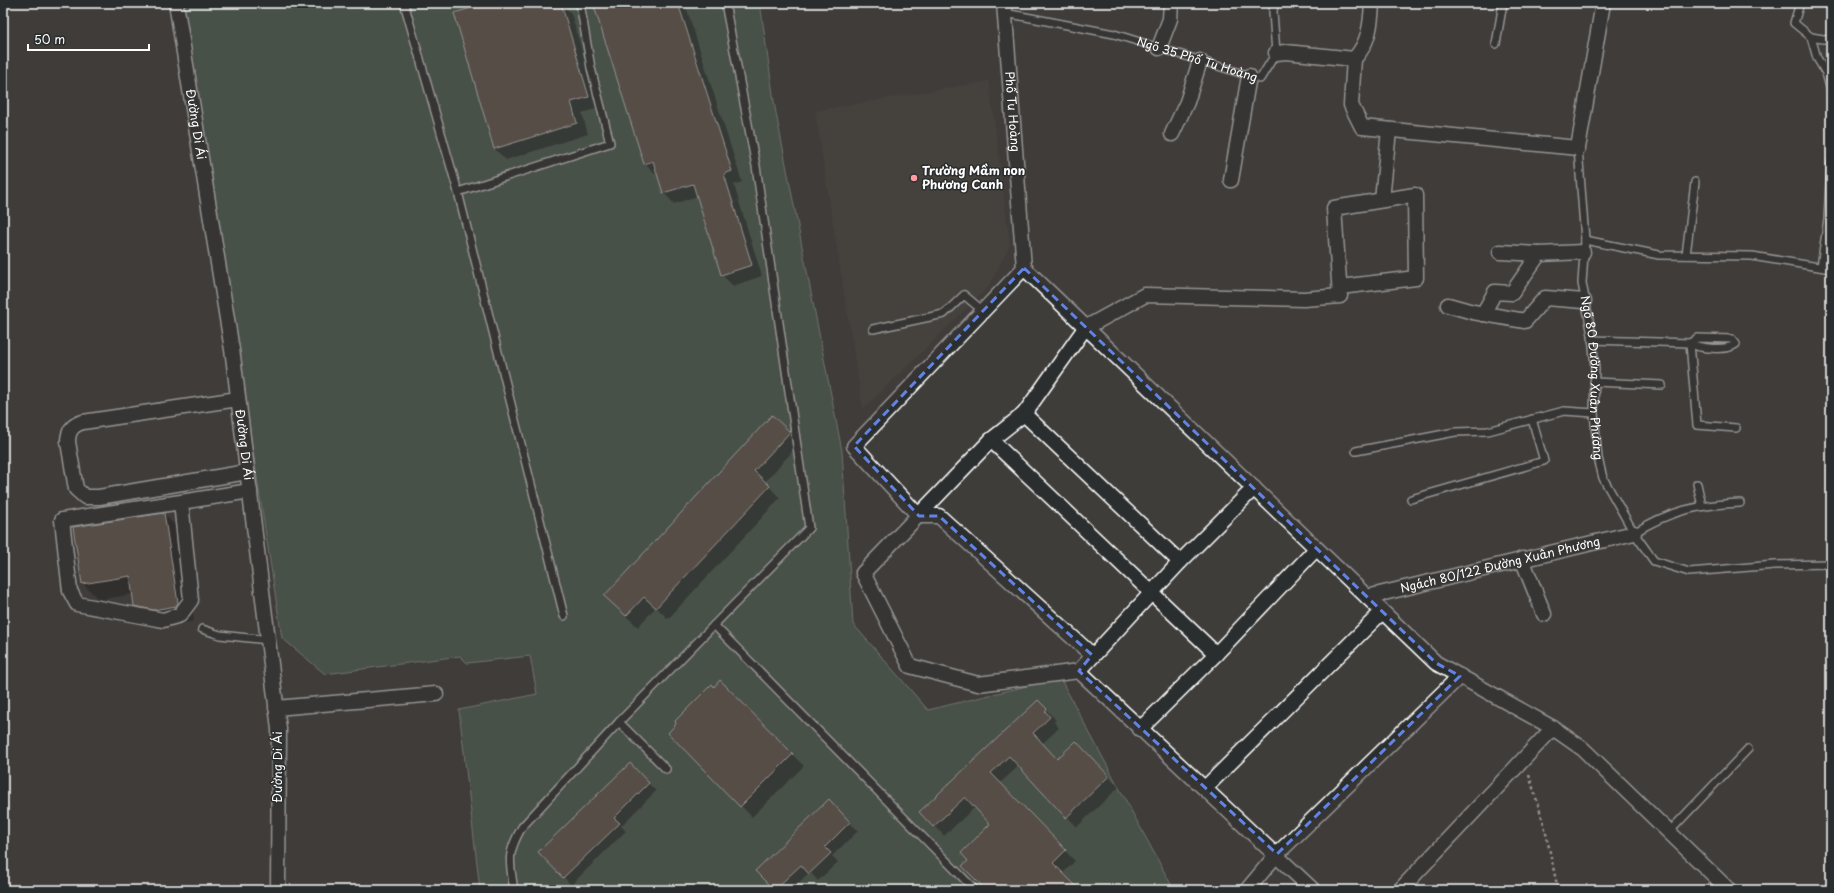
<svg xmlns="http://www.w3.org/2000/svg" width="1834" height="893" viewBox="0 0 1834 893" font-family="'Playpen Sans',sans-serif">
<rect width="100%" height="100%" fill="#3f3d3a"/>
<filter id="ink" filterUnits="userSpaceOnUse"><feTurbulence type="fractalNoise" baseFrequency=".025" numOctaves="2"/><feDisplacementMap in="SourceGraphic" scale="8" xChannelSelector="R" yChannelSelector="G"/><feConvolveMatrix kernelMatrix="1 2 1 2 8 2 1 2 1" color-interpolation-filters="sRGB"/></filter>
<g filter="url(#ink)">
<path fill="#4d4842" d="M989,81l21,164 -21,41 -126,123 -48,-298z"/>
<path fill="#526b5a" stroke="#a8b5ac" d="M183,3h577l15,105 67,343 11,173 75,86 132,-32 114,212h-694l-21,-180 78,-16 -7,-38 -63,7 -7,-7 -135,18 -43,-36z"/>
<g fill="#0007">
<path d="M494,3h68l9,10 28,95 -17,5 6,21 -82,26 -11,-11z"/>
<path d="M597,3h88l57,179 -8,3 28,91 -29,10 -11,-11 -24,-79 -24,8 -10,-11 -6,-20 -3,1 -10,-10z"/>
<path d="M789,432l11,11 -35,39 15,16 -112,121 -12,-12 -18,20 -22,-20z"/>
<path d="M164,514l16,16 14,89 -2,3 -22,3 -18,-3 -17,-16 -1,-12 -35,6 -16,-16z"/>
<path d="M720,682l84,84 -52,51 -83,-84z"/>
<path d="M1038,701l18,19 -2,2 5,6 -17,16 16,16 18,-17 43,44 -42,40 -58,-61 -19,17 75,78 -12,12 16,17h-92l-18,-29 23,-37 -17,-17 -31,29 -23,-24z"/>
<path d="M630,765l26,26 -35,35 5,5 -55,54 -31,-33z"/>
<path d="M829,801l29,30 -26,25 6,6 -20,19 -8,-9 -19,18h-16l-19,-19z"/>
</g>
<g fill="#6f6255" stroke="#fff">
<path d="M470,3h91l28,94 -18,5 6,21 -83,26 -40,-136 17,-5z"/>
<path d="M593,3h85l54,168 -8,3 28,91 -31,10 -28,-91 -30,9 -10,-32 -9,3z"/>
<path d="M772,415l18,17 -36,39 16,15 -114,122 -12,-11 -18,19 -22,-20z"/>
<path d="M164,513l14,90 -2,3 -22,4 -20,-4 -4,-30 -48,8 -9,-57z"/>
<path d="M720,680l73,74 -53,53 -72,-74 8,-9 -1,-3 37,-37 2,3z"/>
<path d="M1038,700l9,9 -2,2 5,6 -17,16 24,26 19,-18 33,35 -43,42 -57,-62 -18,17 75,77 -13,13 27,27h-94l-24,-24 6,-5 -7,-8 29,-29 -25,-27 -32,30 -14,-15z"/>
<path d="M630,763l19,20 -35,35 6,5 -57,55 -25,-26z"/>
<path d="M829,799l21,23 -25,25 6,6 -22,21 -8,-9 -27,25 -19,-19z"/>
</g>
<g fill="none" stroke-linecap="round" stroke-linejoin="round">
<g stroke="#fff" stroke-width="10">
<g id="service">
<path d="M404,3l54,189 106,424"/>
<path d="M1800,3l-6,20 17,14 6,21 9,15 5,18"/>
<path id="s1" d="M1005,13l109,21 146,45 16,-26 -3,-41 1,-9"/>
<path d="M1811,37l12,2h8"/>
<path d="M1496,44l7,-41"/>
<path id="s2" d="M1578,148l7,92 -3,43 10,52 3,34 -1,44 4,45 5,20 31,55 20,28 35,11 86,-7 56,-1"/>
<path d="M458,192l152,-49 -19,-75 -11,-65"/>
<path d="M1585,240l74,15 93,1 79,13"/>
<path d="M1686,255l9,-73"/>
<path d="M1821,267l7,-48 3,-56"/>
<path d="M873,329l71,-15 20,-19 19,16"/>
<path d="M1592,340l98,3 7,-5 35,1 4,5c-9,7 -37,5 -46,-1"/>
<path d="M1690,343l7,82 39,3"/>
<path d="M1594,382l68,3"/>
<path d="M1356,451l99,-19 33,-1 76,-20 30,2"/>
<path d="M1697,484l5,22"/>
<path d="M1411,499l133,-38 -12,-42"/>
<path d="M1634,533c36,-23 64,-28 106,-30"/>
<path d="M714,625l261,265"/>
<path d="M202,629l18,6 48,5"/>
<path d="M619,722l47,47"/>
<path d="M1669,832l79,-83"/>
<path d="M514,890c-5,-30 -7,-37 8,-63l97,-105 190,-194 -53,-362 -31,-163"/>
</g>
</g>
<g stroke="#fff" stroke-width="17">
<g id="minor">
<path id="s3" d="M176,3l57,353 46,373 -1,161"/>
<path id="s4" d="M1004,3l20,265"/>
<path d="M1159,48l11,-29 1,-16"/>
<path d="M1276,53l10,-1 68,7"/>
<path d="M1354,59l-3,46 11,22 216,21 25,-145"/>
<path d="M1354,59c15,-16 17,-35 18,-56"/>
<path d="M1172,134l15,-32 13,-41"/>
<path d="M1231,180l18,-104"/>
<path d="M1382,200l7,-70"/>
<path d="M1500,252l39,2 44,-2"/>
<path d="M1024,268l412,395 117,65 30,21 146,141"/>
<path d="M1024,268l-170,178 65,70h20l153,139"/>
<path d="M1448,305l25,7 52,9 20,-23 39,3"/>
<path d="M1483,314l12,-22 17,1 27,-39"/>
<path d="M238,399l-155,23c-11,3 -15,9 -15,20l8,47 9,8h14l148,-25"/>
<path d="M1024,414l156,148"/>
<path d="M991,440l225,214"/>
<path d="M1254,488l-74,74 -101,109 -101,13 -68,-18 -47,-93 128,-133 33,-26 61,-86 60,-33 159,4 36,-3 -6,-88 81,-13 1,83 -76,9"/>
<path d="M181,502l-119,18 8,71 7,13 86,16 17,-5 11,-15 -10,-98 69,-11"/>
<path d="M1522,559l22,55"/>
<path id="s5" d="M1367,597l267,-64"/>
<path d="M1079,671l234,219"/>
<path d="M276,708l160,-14"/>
<path d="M1140,729l76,-75 100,-105"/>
<path d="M1205,788l177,-176"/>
<path d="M1247,890l30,-36 183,-178"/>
<path d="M1400,890l153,-162"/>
</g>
</g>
<path stroke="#fff" stroke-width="2.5" stroke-dasharray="3 3" stroke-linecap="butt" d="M1529,775l15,49 14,66"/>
<use href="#service" stroke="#2a2d2e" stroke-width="7"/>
<use href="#minor" stroke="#2a2d2e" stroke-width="14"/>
</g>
</g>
<path d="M0 0H1834V893H0ZM1024,268l412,395 24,13 -183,178 -198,-183 13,-16 -153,-139h-20l-65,-70z" fill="#3f3d3a" fill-opacity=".55" fill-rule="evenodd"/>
<path fill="none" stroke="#6183e4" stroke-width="3" stroke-dasharray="8 5" stroke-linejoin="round" d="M1024,268l412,395 24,13 -183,178 -198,-183 13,-16 -153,-139h-20l-65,-70z"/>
<circle fill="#ff9aa2" stroke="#2a2d2e" stroke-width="1.5" cx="914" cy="178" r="4"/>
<g text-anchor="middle" stroke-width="3" stroke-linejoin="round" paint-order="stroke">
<g font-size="12" fill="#fff" stroke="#2a2d2e">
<text dy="4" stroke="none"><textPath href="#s1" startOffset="198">Ngõ 35 Phố Tu Hoàng</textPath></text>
<text dy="4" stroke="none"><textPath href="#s4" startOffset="109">Phố Tu Hoàng</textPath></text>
<text dy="4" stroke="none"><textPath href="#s3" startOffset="123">Đường Di Ái</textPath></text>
<text dy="4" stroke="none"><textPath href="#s2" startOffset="231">Ngõ 80 Đường Xuân Phương</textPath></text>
<text dy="4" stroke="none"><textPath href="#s3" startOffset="447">Đường Di Ái</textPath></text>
<text dy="4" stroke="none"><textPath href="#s5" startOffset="137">Ngách 80/122 Đường Xuân Phương</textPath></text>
<text transform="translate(278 767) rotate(-90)" y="4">Đường Di Ái</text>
</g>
<g font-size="12" font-weight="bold" fill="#fff" stroke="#2a2d2e" text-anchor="start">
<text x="922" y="175">Trường Mầm non<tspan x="922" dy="14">Phương Canh</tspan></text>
</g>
</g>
<rect width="1834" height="893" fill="none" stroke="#2a2d2e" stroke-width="16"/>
<rect x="8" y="8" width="1818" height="877" fill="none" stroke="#fff" stroke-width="1.5" filter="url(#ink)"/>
<path d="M28 44v6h121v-6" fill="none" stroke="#ffffff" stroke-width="2"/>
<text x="34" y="44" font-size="12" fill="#ffffff" stroke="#2a2d2e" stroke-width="3" paint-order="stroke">50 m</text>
</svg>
